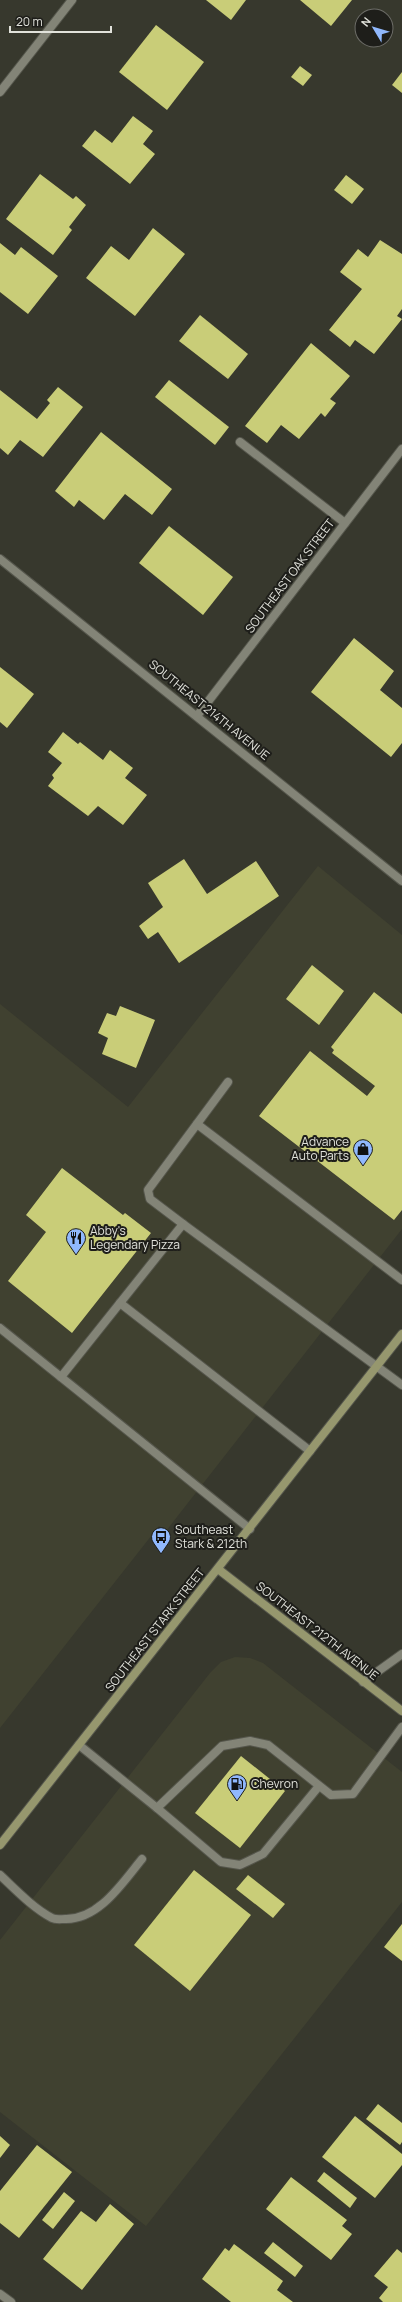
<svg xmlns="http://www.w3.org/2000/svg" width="402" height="2302" viewBox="0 0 402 2302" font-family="Manrope,sans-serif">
<rect width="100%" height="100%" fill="#37382d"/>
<g fill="#404130">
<path d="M318,866l84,69v294l-236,302 -7,-5 -159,202v-724l128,103z"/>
<path d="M235,1657l15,1 13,5 139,109v130l-256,324 -146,-114v-172l210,-267 11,-11z"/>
</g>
<g fill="#c9cd78">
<path d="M206,0h40l-15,20z"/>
<path d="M300,0h52l-21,26z"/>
<path d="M156,25l48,37 -37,48 -48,-38z"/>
<path d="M300,66l12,9 -9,11 -12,-9z"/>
<path d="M402,72v21l-10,-8z"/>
<path d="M133,116l20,15 -10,13 12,10 -25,30 -48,-38 13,-16 17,13z"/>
<path d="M40,174l33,25 3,-3 10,9 -17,22 3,3 -19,25 -47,-36z"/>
<path d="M346,175l18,14 -12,15 -18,-14z"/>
<path d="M153,228l32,26 -50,62 -49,-38 25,-32 18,14z"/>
<path d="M380,240l22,14v55l-5,7 5,3 -28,35 -19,-14 -5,7 -21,-17 33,-41 -22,-17 18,-23 10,8z"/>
<path d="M0,243l15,12 6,-8 37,29 -30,38 -28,-22z"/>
<path d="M200,315l48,39 -20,25 -49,-38z"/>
<path d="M311,343l39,33 -20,23 6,4 -11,14 -4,-4 -22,26 -18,-14 -14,18 -22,-17z"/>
<path d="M169,380l60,47 -14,18 -60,-48z"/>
<path d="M58,387l25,20 -40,50 -23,-17 -12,15 -8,-7v-58l37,29 13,-16 -3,-3z"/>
<path d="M101,432l71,57 -20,26 -27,-21 -21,26 -25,-20 -5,7 -19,-16z"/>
<path d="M169,526l64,51 -30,38 -64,-52z"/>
<path d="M354,638l40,33 -14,19 22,18v35l-11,14 -80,-65z"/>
<path d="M0,667l34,27 -27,34 -7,-6z"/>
<path d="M63,732l15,12 2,-2 23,18 7,-10 23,18 -8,10 22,17 -24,30 -25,-19 -10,10 -40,-30 6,-8 -2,-3 10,-12 -14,-11z"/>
<path d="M184,859l23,35 49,-33 23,35 -100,67 -21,-31 -10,7 -9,-13 24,-19 -15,-24z"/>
<path d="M312,965l32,26 -25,34 -33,-26z"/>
<path d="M374,992l28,22v196l-8,10 -135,-104 51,-65 57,45 8,-10 -43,-33 2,-3 -3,-3z"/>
<path d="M120,1006l35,14 -19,48 -34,-14 6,-16 -10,-5 9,-20 9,3z"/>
<path d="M62,1168l61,47 2,-2 26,20 -79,100 -64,-52 38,-49 -20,-17z"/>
<path d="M241,1756l44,35 -45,57 -45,-35z"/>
<path d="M194,1870l57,45 -61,76 -56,-46z"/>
<path d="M248,1875l37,29 -12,14 -37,-29z"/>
<path d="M402,1924v37l-18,-14z"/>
<path d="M378,2104l24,19v19l-2,3 -34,-26z"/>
<path d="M355,2116l47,38v11l-27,33 -53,-41z"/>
<path d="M0,2136l10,9 -10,13z"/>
<path d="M37,2145l35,27 -53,66 -19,-15v-32z"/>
<path d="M324,2172l33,26 -7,10 -33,-27z"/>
<path d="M291,2177l56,43 -5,6 10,8 -21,26 -65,-51z"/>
<path d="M64,2192l11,9 -22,28 -11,-9z"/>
<path d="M110,2204l24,20 -52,66 -39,-31 38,-48 15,11z"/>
<path d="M273,2242l30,24 -8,11 -31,-24z"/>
<path d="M234,2244l49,37 -6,9 16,12h-62l-29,-23 23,-31 4,3z"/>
<path d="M397,2249l5,4v49h-19l-4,-4 9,-11 -14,-11z"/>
</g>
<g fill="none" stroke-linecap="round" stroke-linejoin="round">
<g stroke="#55564c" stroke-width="10">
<g id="lane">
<path d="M240,442l105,81"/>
<path d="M197,1124l205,156"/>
<path d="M183,1224l-33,-25 -2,-9 80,-108"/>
<path d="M120,1303l190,148"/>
<path d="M0,1328l250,201"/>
<path d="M61,1377l122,-153 219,161"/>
<path d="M363,1682l39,-28"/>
<path d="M79,1745l78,63 65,-62 28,-5 18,4 63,50 22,-1 49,-67"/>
<path d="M157,1808l64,54 19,3 23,-11 56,-68"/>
<path d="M0,1875c16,15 33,33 52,43 4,2 9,1 13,1 34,1 58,-37 77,-60"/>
<path d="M0,2294l11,8"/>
</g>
</g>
<g stroke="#55564c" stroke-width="10">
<g id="street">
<path d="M0,92l72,-92"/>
<path d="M0,559l402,322"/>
<path d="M197,716l205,-267"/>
</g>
</g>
<g stroke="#55564c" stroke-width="10">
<g id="secondary">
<path d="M218,1569l184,142"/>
<path d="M0,1845l402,-511"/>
</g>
</g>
<use href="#lane" stroke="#838477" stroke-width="8"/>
<use href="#street" stroke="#838477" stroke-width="8"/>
<use href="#secondary" stroke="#96976e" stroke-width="8"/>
</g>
<defs>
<g id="shop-pin" transform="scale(1)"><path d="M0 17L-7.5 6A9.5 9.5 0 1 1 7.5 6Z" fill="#90b8fd" stroke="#1e1e1a"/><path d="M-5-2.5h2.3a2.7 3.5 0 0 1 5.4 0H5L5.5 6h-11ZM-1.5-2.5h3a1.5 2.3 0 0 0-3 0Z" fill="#111"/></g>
<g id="restaurant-pin" transform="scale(1)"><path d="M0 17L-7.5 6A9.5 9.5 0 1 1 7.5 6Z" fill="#90b8fd" stroke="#1e1e1a"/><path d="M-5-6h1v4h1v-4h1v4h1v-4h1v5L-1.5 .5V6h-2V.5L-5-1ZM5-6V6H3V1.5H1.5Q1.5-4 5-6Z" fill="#111"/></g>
<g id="bus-pin" transform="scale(1)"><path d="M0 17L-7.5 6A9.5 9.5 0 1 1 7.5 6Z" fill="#90b8fd" stroke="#1e1e1a"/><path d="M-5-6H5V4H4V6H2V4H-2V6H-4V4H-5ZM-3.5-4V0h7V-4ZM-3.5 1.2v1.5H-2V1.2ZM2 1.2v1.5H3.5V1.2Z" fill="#111"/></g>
<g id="fuel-pin" transform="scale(1)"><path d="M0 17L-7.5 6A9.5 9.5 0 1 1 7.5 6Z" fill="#90b8fd" stroke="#1e1e1a"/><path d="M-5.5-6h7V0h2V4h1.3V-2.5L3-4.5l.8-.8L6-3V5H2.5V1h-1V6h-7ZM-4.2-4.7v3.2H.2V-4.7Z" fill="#111"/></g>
</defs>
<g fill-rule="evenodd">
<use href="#shop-pin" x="363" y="1149"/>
<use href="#restaurant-pin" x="76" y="1238"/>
<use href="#bus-pin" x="161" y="1537"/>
<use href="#fuel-pin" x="237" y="1784"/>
</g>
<g text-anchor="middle" stroke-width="4" stroke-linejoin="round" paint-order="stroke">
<g font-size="12" fill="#e1e2db" stroke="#1e1e1a">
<text transform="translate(290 576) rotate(-53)" y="4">SOUTHEAST OAK STREET</text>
<text transform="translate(209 710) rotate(39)" y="4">SOUTHEAST 214TH AVENUE</text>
<text transform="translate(155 1630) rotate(-52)" y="4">SOUTHEAST STARK STREET</text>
<text transform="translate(317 1631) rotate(38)" y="4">SOUTHEAST 212TH AVENUE</text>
</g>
<g font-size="12" fill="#e1e2db" stroke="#1e1e1a" text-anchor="start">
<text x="349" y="1146" text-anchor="end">Advance<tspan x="349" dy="14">Auto Parts</tspan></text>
<text x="90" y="1235">Abby's<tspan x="90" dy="14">Legendary Pizza</tspan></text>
<text x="175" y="1534">Southeast<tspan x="175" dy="14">Stark &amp; 212th</tspan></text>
<text x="251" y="1788">Chevron</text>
</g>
</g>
<g transform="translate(374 28) rotate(308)"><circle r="19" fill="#1e1e1a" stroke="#6c6c67"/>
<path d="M0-3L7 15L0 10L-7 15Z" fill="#90b8fd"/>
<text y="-6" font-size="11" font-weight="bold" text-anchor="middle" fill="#e1e2db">N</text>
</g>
<path d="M10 26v6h101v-6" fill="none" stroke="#e1e2db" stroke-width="2"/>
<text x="16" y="26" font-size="12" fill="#e1e2db" stroke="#1e1e1a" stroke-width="3" paint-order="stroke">20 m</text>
</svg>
